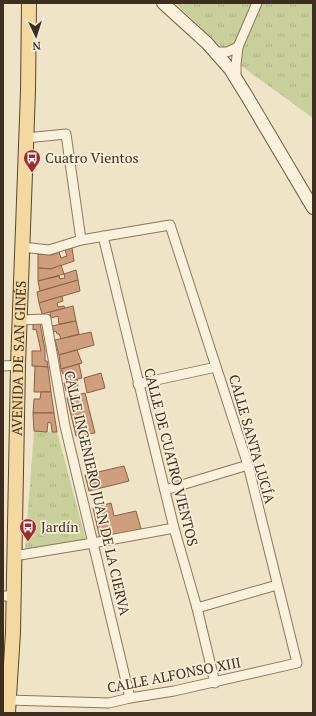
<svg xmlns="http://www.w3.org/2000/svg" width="316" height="716" viewBox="0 0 316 716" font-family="'PT Serif',serif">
<defs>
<pattern id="grass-tufts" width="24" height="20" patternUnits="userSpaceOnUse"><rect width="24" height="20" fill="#c9cf9b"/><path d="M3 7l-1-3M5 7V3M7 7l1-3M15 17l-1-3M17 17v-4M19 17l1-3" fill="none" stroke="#aeb285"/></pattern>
</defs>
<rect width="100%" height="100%" fill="#f0e4c8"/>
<g fill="url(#grass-tufts)">
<path d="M175,3h138v115l-69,-50z"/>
<path d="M34,431l23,1 29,108 -61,10z"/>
</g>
<g fill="#cf9f7d" stroke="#8d5f41">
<path d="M72,248l2,13 -23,8 -13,-1v-14l14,1 7,-3 2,6 6,-2 -2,-6z"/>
<path d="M61,265l3,9 -26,7v-13l13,1z"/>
<path d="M76,270l2,10 -38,11 -2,-10 21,-5 1,3 5,-1 -1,-4z"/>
<path d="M78,280l2,11 -41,12 -2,-11z"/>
<path d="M62,296l1,5 -6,2 1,4 6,-1 1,2 -23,6 -3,-11z"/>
<path d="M73,306l3,15 -17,3 -1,-8 -7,2 -1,-6z"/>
<path d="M76,321l3,13 -18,5 -2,-5h-2l-1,-3 -2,1 -2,-6z"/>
<path d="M40,323l5,27v11h2l1,6 -16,-1v-15h9l-5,-22 -3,1v-6z"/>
<path d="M91,332l3,13 -35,10 -4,-15z"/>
<path d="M77,350l5,13 -21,6 -2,-14z"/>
<path d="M79,364l3,14 -13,3 -1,-5 -5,-2 -2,-5z"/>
<path d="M35,366l13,1 3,25h-17z"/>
<path d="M101,373l4,15 -18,5 -3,-15z"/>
<path d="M77,379l1,9 -12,3 -2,-8z"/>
<path d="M41,392h10l3,21h-21l1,-14h6z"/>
<path d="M85,393l10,40 -19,3 -9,-38z"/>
<path d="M33,413h21l3,19h-5l-1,-9 -3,-1 -1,10 -13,-1z"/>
<path d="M124,466l5,15 -40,10 -4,-16z"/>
<path d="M111,503l3,13 22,-5 5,18 -41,10 -7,-31z"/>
</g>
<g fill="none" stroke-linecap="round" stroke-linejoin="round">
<g stroke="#8d765c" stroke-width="11">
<g id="minor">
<path d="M216,52h11l11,-5"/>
<path d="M236,78v-13l2,-18 19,-44"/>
<path d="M26,138l40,-4 15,106"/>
<path d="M103,236l71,292 23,80 18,75"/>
<path d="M20,320l26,-1 19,107 65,272"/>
<path d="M3,366l15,-1"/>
<path d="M138,384l78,-17"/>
<path d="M165,490l83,-25"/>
<path d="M14,556l79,-13 81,-15"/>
<path d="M3,596h10"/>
<path d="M197,608l80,-23"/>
<path d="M8,700l101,3 21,-5 44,-7 123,-28 -49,-198 -78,-240 -89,15 -32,10 -27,-3"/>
</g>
</g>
<g stroke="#6f573f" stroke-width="14">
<path id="secondary" d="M163,3l44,40 23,26 18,29 65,110"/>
</g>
<g stroke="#5b4430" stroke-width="16">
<g id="primary">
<path id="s1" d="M8,713l5,-81 5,-267 10,-274 1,-88"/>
</g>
</g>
<use href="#minor" stroke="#faf1dc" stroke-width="9"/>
<use href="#secondary" stroke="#faf1dc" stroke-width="12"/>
<use href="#primary" stroke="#f3d9a0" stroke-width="14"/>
</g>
<defs>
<g id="bus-pin" transform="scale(0.9)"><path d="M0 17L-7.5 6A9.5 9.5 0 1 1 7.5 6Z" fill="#9e2a2b" stroke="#f7eed8"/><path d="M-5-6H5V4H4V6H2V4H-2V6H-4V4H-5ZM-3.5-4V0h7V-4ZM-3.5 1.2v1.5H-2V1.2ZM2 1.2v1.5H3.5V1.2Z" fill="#fff"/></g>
</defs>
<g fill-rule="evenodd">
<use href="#bus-pin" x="32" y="158"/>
<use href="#bus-pin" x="28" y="527"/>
</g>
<g text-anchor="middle" stroke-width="3.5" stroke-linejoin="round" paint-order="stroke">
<g font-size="14" fill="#3d2e20" stroke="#f7eed8" text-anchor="start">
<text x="45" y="163">Cuatro Vientos</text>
<text x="41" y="532">Jardín</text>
</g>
<g font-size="14" fill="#3d2e20" stroke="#f7eed8">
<text dy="5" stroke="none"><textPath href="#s1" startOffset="355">AVENIDA DE SAN GINÉS</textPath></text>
<text transform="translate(252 439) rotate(74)" y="5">CALLE SANTA LUCÍA</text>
<text transform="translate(171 457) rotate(76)" y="5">CALLE DE CUATRO VIENTOS</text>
<text transform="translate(97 493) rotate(77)" y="5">CALLE INGENIERO JUAN DE LA CIERVA</text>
<text transform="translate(174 675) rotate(-11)" y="5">CALLE ALFONSO XIII</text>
</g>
</g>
<rect width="316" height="716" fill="none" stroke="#3d2e20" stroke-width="8"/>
<g transform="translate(36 36) rotate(176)" stroke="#f7eed8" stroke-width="3" paint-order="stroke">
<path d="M0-3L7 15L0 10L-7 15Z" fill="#3d2e20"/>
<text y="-6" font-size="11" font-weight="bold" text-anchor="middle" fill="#3d2e20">N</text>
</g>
</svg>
